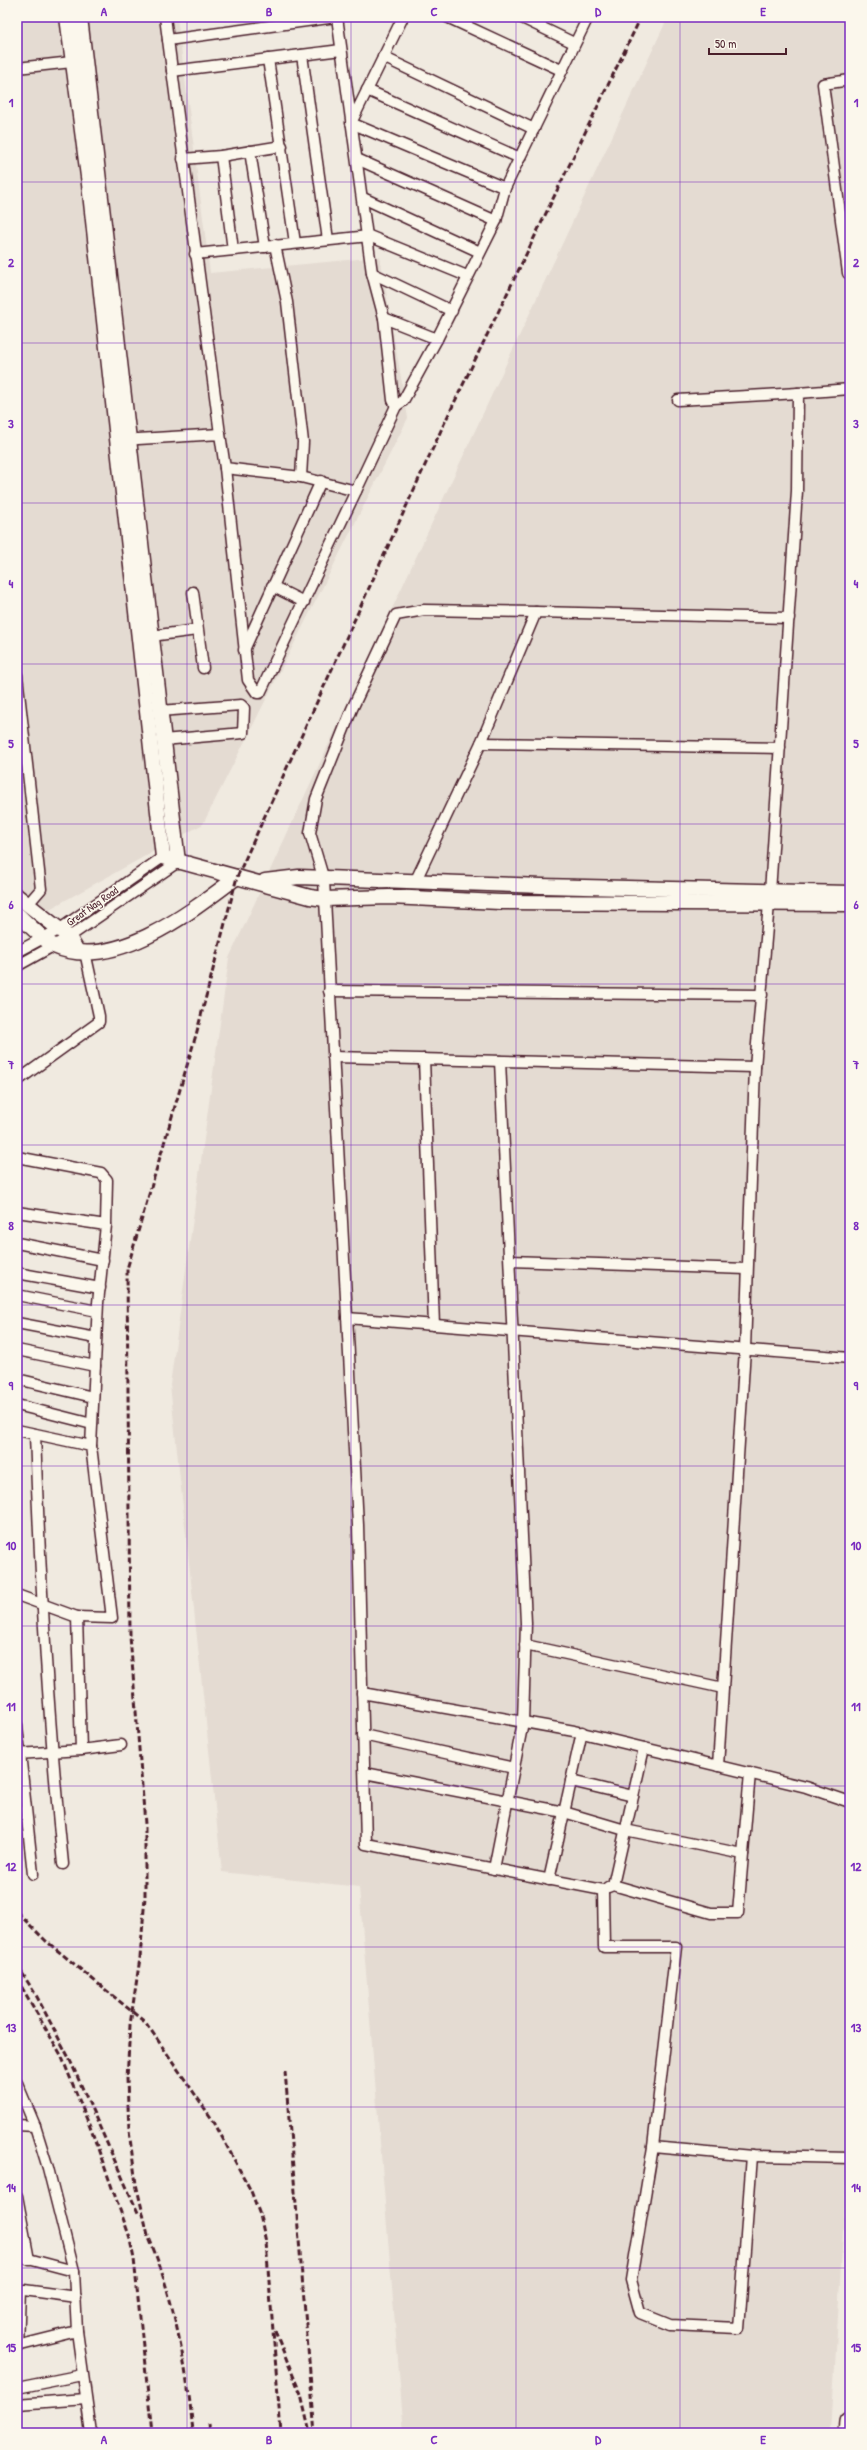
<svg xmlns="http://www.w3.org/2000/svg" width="867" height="2450" viewBox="0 0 867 2450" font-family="'Patrick Hand',sans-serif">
<rect width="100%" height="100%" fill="#f0eae0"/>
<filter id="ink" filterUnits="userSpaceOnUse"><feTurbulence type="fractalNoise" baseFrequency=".025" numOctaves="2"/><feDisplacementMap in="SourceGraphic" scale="8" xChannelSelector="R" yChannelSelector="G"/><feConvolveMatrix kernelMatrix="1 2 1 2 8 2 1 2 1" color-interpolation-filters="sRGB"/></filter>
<g filter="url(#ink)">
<g fill="#e4dbd2">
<path d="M17,17h160l33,256 170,-16 28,161 -205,406 -186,103z"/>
<path d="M668,17h182v2098l-19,318h-427l-45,-546 -137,-15 -52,-487 59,-427z"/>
</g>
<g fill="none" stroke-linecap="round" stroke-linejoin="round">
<g stroke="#4a1f2b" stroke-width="13">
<g id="street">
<path d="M165,17l55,417"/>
<path d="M337,17l35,256 12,45 9,82 3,6 7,-5 34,-62"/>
<path d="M403,17l-52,106 154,65"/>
<path d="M447,17l114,53"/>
<path d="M520,17l54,26"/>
<path d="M168,40l168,-23"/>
<path d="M302,55l26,185"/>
<path d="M383,57l151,72"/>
<path d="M268,59l27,184"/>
<path d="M17,68l55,-6"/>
<path d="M172,71l169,-21"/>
<path d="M850,80l-27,4 25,189h2"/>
<path d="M367,90l153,68"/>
<path d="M250,151l15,96"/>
<path d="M221,156l12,94"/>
<path d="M183,159l38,-3 61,-10"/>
<path d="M357,159l139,62"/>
<path d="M363,198l117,54"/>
<path d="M275,245l12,57 16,140 -2,35"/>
<path d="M195,254l174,-18 98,40"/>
<path d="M372,273l80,38"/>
<path d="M384,318l53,21 59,-118 9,-33 83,-171"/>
<path d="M678,400l120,-7"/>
<path d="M122,440l98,-6 5,34 76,9 55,14 40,-85"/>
<path d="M225,468l23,212 9,13h3l96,-202"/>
<path d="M272,586l32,16"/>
<path d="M193,592l10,76"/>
<path d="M536,612l-112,-2 -28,5 -44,94 -36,90 -6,34 14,47 34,645 8,319 237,46 1,57h72l-23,200 99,9 98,2"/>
<path d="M151,636l46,-6"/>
<path d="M244,650l77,-169"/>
<path d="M17,675l24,214 -13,15"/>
<path d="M159,711l82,-6 3,3 -1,25 -80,7"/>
<path d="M481,743l299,5"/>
<path d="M415,882l66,-139 55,-131 253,6"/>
<path d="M17,952l43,-23 103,-72"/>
<path d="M17,966l52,-29 109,-75"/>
<path d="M329,991l433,4"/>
<path d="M333,1057l422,10"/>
<path d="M424,1059l10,266"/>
<path d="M17,1081l82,-59v-6l-14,-64"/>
<path d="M17,1157l84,16 6,7 -1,45 -8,78 -7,143"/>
<path d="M17,1212l89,13"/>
<path d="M17,1243l86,17"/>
<path d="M510,1261l237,8"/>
<path d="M17,1273l83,15"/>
<path d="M17,1295l80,16"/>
<path d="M347,1318l503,40"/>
<path d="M17,1323l79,15"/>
<path d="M17,1350l78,16"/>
<path d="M17,1379l76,18"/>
<path d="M17,1405l75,19"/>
<path d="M17,1430l74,16 21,172 -35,-1"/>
<path d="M35,1434c5,144 13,286 28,430"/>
<path d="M17,1595l60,22 4,133 -64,4"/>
<path d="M525,1645l198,43"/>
<path d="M362,1693l212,38 232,56 44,15"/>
<path d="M17,1725l16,149"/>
<path d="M363,1735l151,33"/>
<path d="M81,1750l40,-5"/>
<path d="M718,1766l27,-417 10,-282 15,-175 27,-401 1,-98 52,-4"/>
<path d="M365,1773l199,39 61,18 118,24"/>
<path d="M571,1781l62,15"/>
<path d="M494,1869l29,-147 3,-99 -26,-562"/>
<path d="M549,1880l33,-148"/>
<path d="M613,1885l98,28h27l12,-140"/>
<path d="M608,1887l5,-2 31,-137"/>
<path d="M17,2083l18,43 -18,-1"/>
<path d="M35,2126l13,42 26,103"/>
<path d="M653,2147l-22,133 9,33 30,12 69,3 13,-172"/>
<path d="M17,2196l12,64"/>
<path d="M17,2256l57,15 3,60 14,102"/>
<path d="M17,2346l60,-15"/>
<path d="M18,2346l2,-55 4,-1 52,7"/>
<path d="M17,2388l65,-13"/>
<path d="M17,2404l69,-5"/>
</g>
</g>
<g stroke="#4a1f2b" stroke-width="17">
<g id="secondary">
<path d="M67,17l22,167 74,673 147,40 15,2 64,-2 111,5 350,2"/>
<path d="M80,17l98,845"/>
<path d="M265,881l34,-4 242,9 309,7"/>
<path d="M17,896l52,41 8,14"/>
<path d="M17,914c9,8 28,27 37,32 60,27 138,-35 183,-69"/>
</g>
</g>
<g stroke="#4a1f2b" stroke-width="22">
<path id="highway" d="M849,2433l1,-10"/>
</g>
<use href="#street" stroke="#fbf7ec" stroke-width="10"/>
<use href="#secondary" stroke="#fbf7ec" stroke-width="14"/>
<use href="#highway" stroke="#fbf7ec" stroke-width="19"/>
<g stroke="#4a1f2b" stroke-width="3" stroke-dasharray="6 3" stroke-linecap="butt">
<path d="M17,1912l29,29 100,82 68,99 37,69 9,24 6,27 15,191"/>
<path d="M17,1965l19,30 33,63 70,157"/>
<path d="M17,1979l44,76 31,77 37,103 5,24 18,174"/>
<path d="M285,2071l30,362"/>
<path d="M146,2231c26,58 42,139 47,202"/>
<path d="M148,2235l-12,-51 -7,-53 -2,-52 3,-54 10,-67 5,-61v-73l-15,-188 -3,-367 69,-234 41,-158 206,-451 198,-409"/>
<path d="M275,2331l26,64 9,38"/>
<path d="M209,2423l1,10"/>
</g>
</g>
</g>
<path fill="none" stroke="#7b2cbf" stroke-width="1" stroke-opacity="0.55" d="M187,17v2416M351,17v2416M516,17v2416M680,17v2416M17,182h833M17,343h833M17,503h833M17,664h833M17,824h833M17,984h833M17,1145h833M17,1305h833M17,1466h833M17,1626h833M17,1786h833M17,1947h833M17,2107h833M17,2268h833"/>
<g text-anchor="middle" stroke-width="3" stroke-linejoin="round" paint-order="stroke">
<g font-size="11" fill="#4a1f2b" stroke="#fbf7ec">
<text transform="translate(92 906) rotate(-35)" y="4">Great Nag Road</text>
</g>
</g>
<rect width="867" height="2450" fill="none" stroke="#fbf7ec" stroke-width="44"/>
<path d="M709 48v6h77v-6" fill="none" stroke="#4a1f2b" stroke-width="2"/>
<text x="715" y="48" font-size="12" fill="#4a1f2b" stroke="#fbf7ec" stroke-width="3" paint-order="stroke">50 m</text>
<rect x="22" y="22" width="823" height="2406" fill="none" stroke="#7b2cbf" stroke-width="1.5"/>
<g font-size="13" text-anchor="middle" font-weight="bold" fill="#7b2cbf">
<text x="104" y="16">A</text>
<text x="269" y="16">B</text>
<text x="434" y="16">C</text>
<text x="598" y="16">D</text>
<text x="763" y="16">E</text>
<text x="11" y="107">1</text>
<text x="856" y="107">1</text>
<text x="11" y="267">2</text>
<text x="856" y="267">2</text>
<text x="11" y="428">3</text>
<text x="856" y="428">3</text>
<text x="11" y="588">4</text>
<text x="856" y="588">4</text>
<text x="11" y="748">5</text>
<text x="856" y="748">5</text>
<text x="11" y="909">6</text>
<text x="856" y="909">6</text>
<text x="11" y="1069">7</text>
<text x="856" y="1069">7</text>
<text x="11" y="1230">8</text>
<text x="856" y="1230">8</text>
<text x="11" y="1390">9</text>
<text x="856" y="1390">9</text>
<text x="11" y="1550">10</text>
<text x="856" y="1550">10</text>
<text x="11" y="1711">11</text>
<text x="856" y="1711">11</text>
<text x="11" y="1871">12</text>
<text x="856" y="1871">12</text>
<text x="11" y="2032">13</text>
<text x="856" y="2032">13</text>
<text x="11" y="2192">14</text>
<text x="856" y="2192">14</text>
<text x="11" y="2352">15</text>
<text x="856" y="2352">15</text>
<text x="104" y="2444">A</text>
<text x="269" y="2444">B</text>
<text x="434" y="2444">C</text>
<text x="598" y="2444">D</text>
<text x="763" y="2444">E</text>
</g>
</svg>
